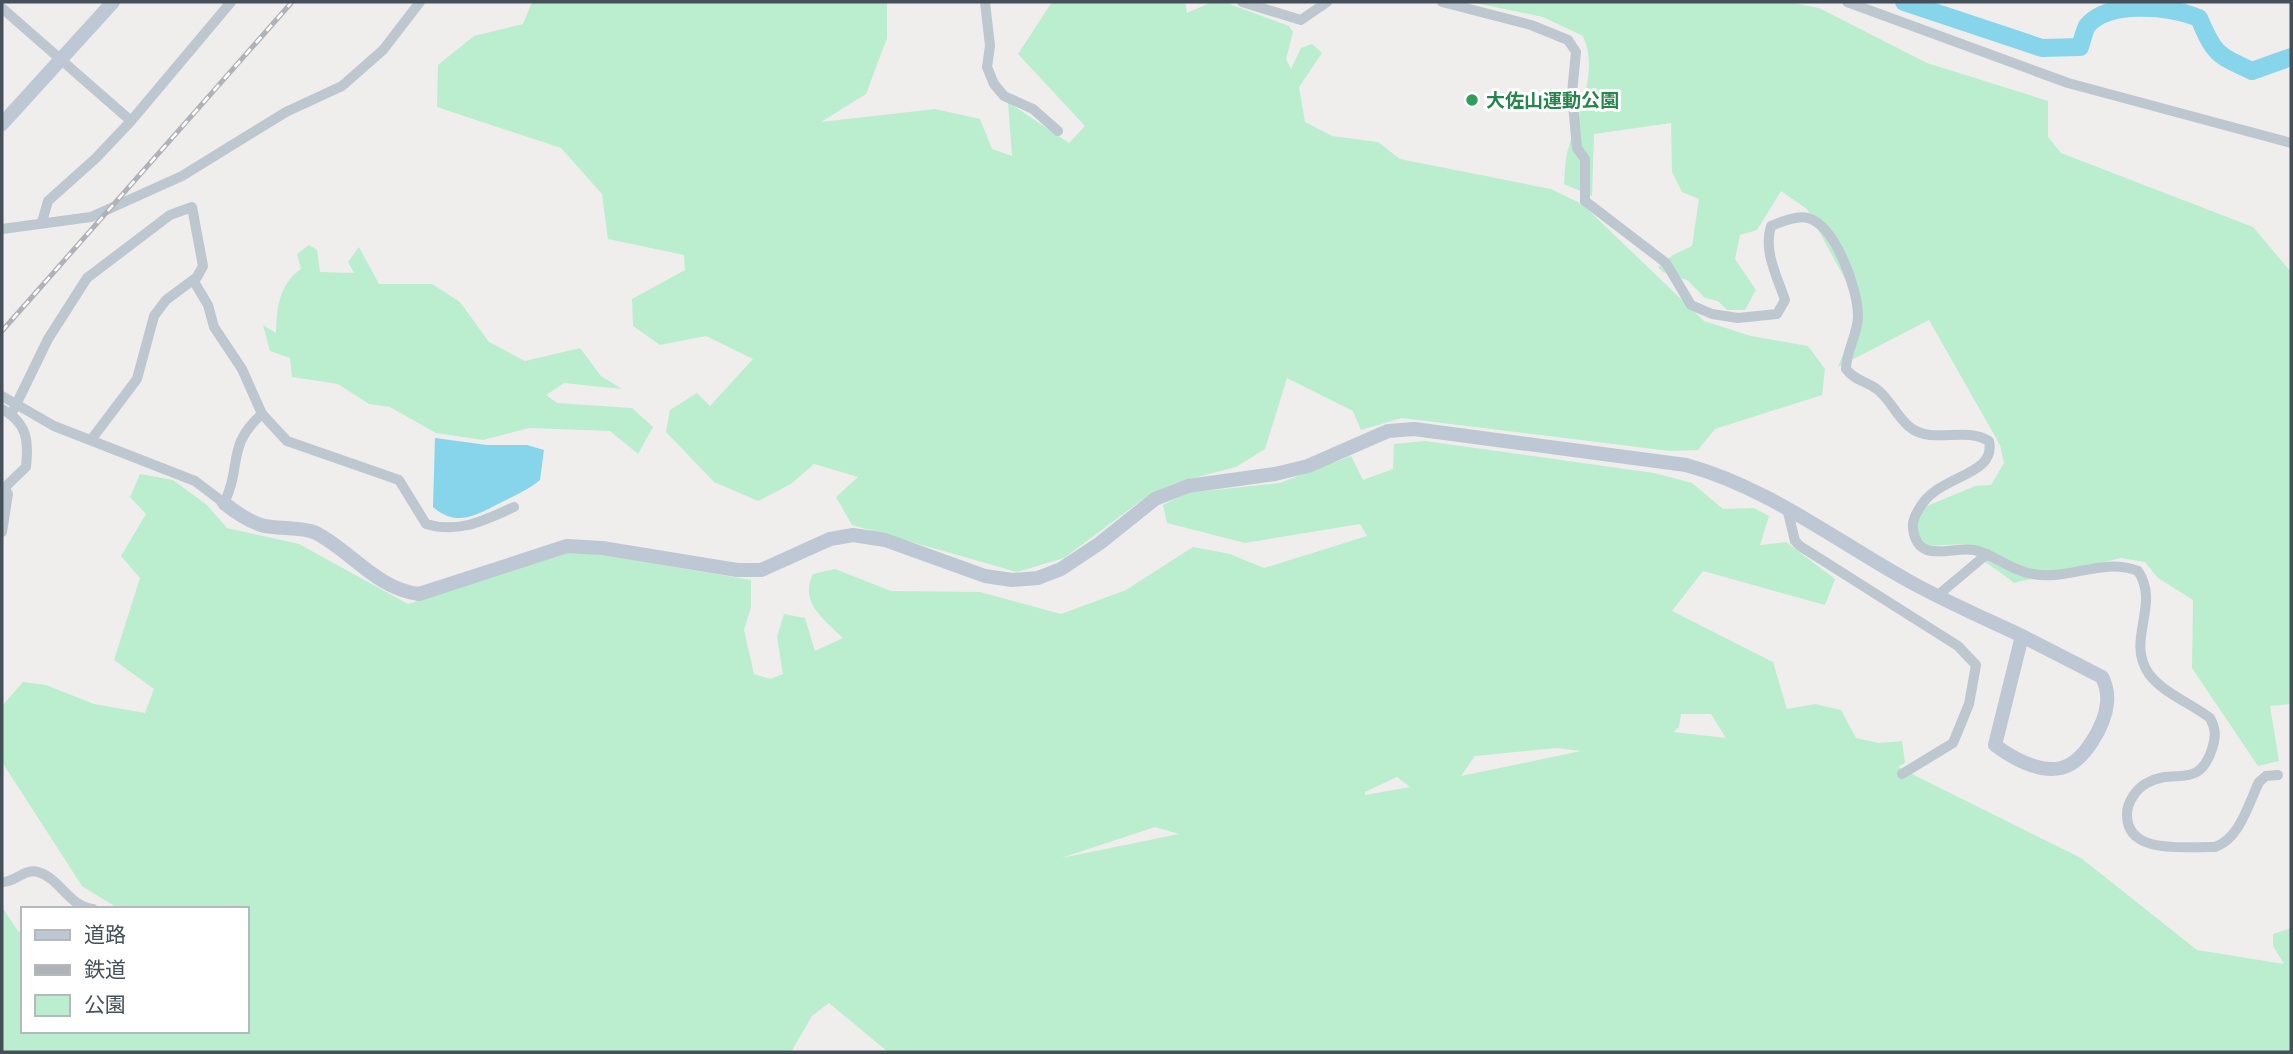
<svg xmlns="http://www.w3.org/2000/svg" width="2293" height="1054" viewBox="0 0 2293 1054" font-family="Manrope,'Noto Sans JP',sans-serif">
<rect width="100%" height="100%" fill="#f0eded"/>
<g fill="#baeecf" fill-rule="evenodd">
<path d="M532,2h355v36l-21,56 -45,28 114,-13 45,10 12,30 20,7 -4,-54 61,41 16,-17 -67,-72 34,-52h133l2,11 25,-11h12l65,24 4,6 -7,27 5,10 10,-21 11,-4 10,9 -23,34 6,35 27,14 46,6 22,17 151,30 31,15 122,117 47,15 57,10 17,23 -3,26 -107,34 -17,21 -28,1 -268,-33 -41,12 -8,-19 -66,-33 -22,71 -29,18 -61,16 -29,14 -82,61 -47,14 -165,-47 -16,-28 22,-20 -44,-13 -23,20 -33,17 -44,-19 -48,-50 4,-22 27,-17 13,13 43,-47 -47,-23 -46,9 -27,-19 -1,-27 53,-29 -1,-15 -76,-16 -6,-45 -41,-46 -124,-41 1,-42 36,-29 49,-12z"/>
<path d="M1470,2h319l30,6 108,55 121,38v36l13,16 192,74 38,45v432l-21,2 9,55 -21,5 -66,-98 1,-68 -35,-22 -13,-16 -24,-4 -107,25c-16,-14 -36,-23 -50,-39l-36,2 -18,-9 12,-29 53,-22 16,-1 13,-22 -4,-18 -71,-125 -91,47 17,-42 -2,-31 -46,-85 -26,-18 -24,39 -17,5 -5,24 21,31 -11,20h-18l-9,-9 -13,-3 -18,-18 -24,-8 -5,-5 15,-12 19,-9 7,-47 -17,-7 -10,-20 -1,-49 -77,11 -2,62 -28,-12c1,-13 1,-26 5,-38 10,-37 30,-74 14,-110l-40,-19z"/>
<path d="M309,245l8,5 3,22 34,1 -6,-11 11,-15 20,37h53l28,18 29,40 36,19 55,-13 21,28 21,13 -58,-6 -18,12 11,8 75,5 21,19 -15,27 -28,-23 -81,-3 -46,12 -47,-7 -46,-26 -21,-3 -31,-20 -46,-7 -2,-19 -20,-7 -7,-26 13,8c1,-27 3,-48 25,-64l-4,-15z"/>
<path d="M1425,441l229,32 38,10 31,26 31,-1 15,8 -9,29 26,-3 49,37 -10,26 -122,-34 -31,40 101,51 14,47 28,-5 26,6 15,28 23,5 23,-2 3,22 -7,4 183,91 116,92 87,14 -11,-18v-12l18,-6v124h-1403l-59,-49 -17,13 -21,36h-789v-145l16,24 5,2v98h224v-122h-128l-37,-23 -80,-124v-56l21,-24 23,3 48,19 51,9 9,-24 -40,-29 26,-82 -19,-22 25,-42 -16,-17 10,-23 33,6 34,25 20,23 72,16 109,60 160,-51h22l161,27v27l-7,23 10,44 16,5 13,-5 -6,-37 7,-23 21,4 10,33 28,-13c-19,-19 -44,-35 -30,-64l22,-5 56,22 89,1 81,22 65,-24 67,-43 37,7 34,14 103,-32 -7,-12 -115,19 -78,-20 -4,-18 24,-12 93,-10 71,-27 12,24 30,-11 1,-25zM1681,714h30l15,24 -53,-6 6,-5zM1557,748l24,3 -120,25 14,-20zM1397,777l13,10 -45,8v-3zM1155,827l24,7 -118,24z"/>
</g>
<path fill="#87d5eb" d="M435,438l52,7h40l17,5 -4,30c-13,11 -27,16 -42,24 -23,12 -42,23 -65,3z"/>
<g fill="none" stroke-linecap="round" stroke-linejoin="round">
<path stroke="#87d5eb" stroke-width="18" d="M1904,2l138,46 38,-1c2,-7 4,-15 7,-21 21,-26 82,-20 112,-8 15,36 18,37 53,53l39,-14"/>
<g stroke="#bdc7cf" stroke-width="10">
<path d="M985,2l5,44 -3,21 7,17 10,12 29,13 25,22"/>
<path d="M1242,2l59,18 26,-18"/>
<path d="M1442,2l89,23 37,15 8,12 -4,41 5,55 8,11v42l81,62 25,42 21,9 26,4 39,-4 8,-14c-8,-24 -22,-49 -14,-74 10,-4 26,-11 37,-8 28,8 50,72 50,98 0,18 -12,35 -12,53 9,12 21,12 32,21 19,16 23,42 52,45 21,2 40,-5 59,6 8,36 -52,33 -70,68 -4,6 -7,12 -6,20 5,36 38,17 61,21 20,4 37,21 59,24 36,7 69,-17 105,-3 23,34 -13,69 11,103 14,19 43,30 61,44 6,11 6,19 2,31 -14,42 -37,18 -65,34 -10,5 -20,19 -20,31 -1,42 60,32 88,33 25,-9 33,-42 44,-65l7,-6 12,-1"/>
<path d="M1847,2l221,81 223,60"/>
<path d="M2,8l129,113"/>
<path d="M42,222l6,-21 48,-43 35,-37 100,-119"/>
<path d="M2,229l89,-12 91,-41 104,-64 56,-26 41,-36 37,-48"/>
<path d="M193,280l15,25 6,22 28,42 20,45 25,27 112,39 27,44c33,10 59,-4 88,-17"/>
<path d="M2,396l52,30 141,55 29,22c18,-35 2,-58 38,-89"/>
<path d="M2,409c25,14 27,31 24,58l-24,23"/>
<path d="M11,415l37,-76 39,-61 83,-63 22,-8 11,59 -6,11 -31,23 -12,16 -17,63 -46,61"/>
<path d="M1787,508l8,33 5,5 158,100 18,19 -7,39 -16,39 -51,31"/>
<path d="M2,532l6,-38 -3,-6"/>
<path d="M1937,596l50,-42"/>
<path d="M2,882c13,1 22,-14 36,-10 22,6 30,34 55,37"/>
</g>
<g stroke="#bdc8d4" stroke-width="14">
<path d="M2,124l111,-122"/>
<path d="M224,503c11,9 23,17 37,22 17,5 39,1 55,8 35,18 61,56 103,61l148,-48 35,2 135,22h24l69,-31 23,-4 32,5 100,36 27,4 26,-2 23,-9 39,-26 55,-44 33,-13 87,-12 33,-8 80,-35 26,-2 272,36c81,22 149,75 221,115 37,21 77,38 115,56"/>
<path d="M2022,636l80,41c4,8 6,17 5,26 -2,22 -23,60 -46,65 -22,5 -49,-10 -66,-23z"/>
</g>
<g stroke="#afb2b7" stroke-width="5">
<path id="rail" d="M2,331l290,-329"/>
</g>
<use href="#rail" stroke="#fff" stroke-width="2.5" stroke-dasharray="8" stroke-linecap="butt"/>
</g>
<circle fill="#2e9e5b" stroke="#fff" stroke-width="2.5" cx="1472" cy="100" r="7"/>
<g text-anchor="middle" stroke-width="6" stroke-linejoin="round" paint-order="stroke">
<g font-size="19" font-weight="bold" fill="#27864d" stroke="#fff" text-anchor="start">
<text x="1486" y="107">大佐山運動公園</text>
</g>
</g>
<rect width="2293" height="1054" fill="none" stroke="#45505a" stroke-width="7"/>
<rect x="21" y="907" width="228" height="126" fill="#ffffff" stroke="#b5b9bd" stroke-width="2"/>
<rect x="35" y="930" width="35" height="10" fill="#bdc8d4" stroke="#b5b9bd" stroke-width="2"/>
<text x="84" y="942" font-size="21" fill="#45505a">道路</text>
<rect x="35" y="965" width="35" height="10" fill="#afb2b7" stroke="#b5b9bd" stroke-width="2"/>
<text x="84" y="977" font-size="21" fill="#45505a">鉄道</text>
<rect x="35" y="995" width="35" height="21" fill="#baeecf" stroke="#b5b9bd" stroke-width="2"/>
<text x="84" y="1012" font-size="21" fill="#45505a">公園</text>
</svg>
